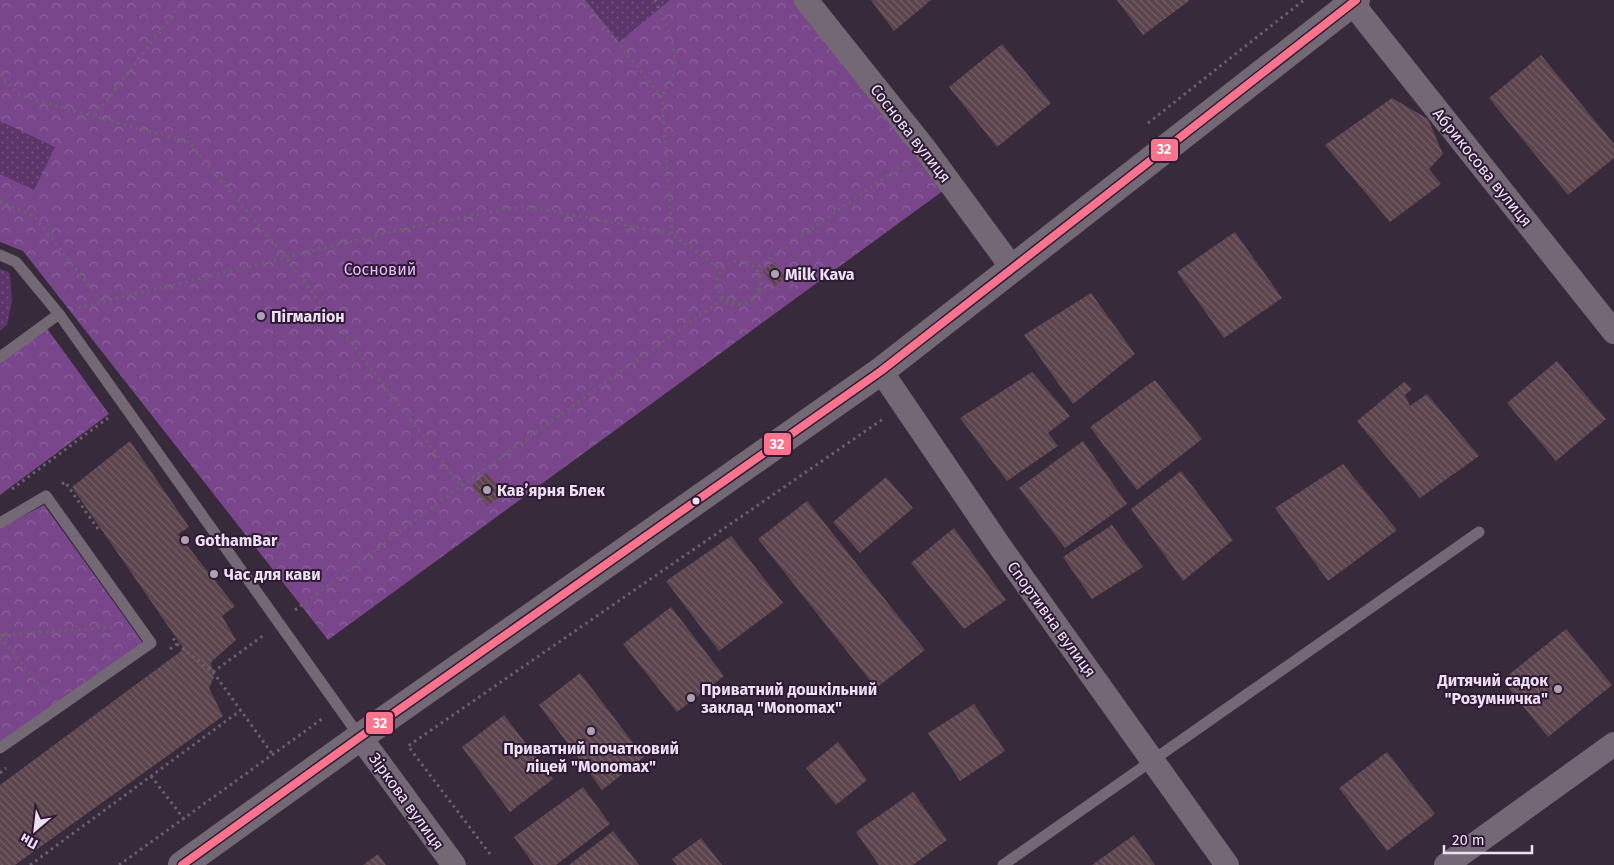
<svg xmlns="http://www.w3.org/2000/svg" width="1614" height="865" viewBox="0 0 1614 865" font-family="'Fira Sans',sans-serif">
<defs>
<pattern id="forest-crowns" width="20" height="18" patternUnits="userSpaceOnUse" patternTransform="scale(1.25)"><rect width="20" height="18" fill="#79468b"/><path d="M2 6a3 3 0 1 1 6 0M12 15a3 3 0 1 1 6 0" fill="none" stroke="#8c609c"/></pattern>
<pattern id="park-dots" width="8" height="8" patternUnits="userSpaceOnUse" patternTransform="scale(1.25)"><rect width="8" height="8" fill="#5c356a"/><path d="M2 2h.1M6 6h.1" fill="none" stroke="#745280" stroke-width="1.8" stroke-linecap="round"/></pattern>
<pattern id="building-back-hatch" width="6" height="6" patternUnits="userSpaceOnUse" patternTransform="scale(1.25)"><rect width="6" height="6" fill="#5c444d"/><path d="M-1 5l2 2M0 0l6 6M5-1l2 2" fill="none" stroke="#745f67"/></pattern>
</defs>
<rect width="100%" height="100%" fill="#362a3b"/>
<g fill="url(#forest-crowns)">
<path d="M0,0h804l147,185 -623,455 -305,-389 -23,-9z"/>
<path d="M46,327l63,87 -109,81v-135z"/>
<path d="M44,505l99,138 -143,99v-214z"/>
</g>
<g fill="url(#park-dots)">
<path d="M585,0h85l-51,42z"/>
<path d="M0,121l55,26 -21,43 -34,-16z"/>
<path d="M0,269l10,4 2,28 -5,24 -7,6z"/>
</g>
<g fill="url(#building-back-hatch)">
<path d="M871,0h60l-37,31z"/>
<path d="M1117,0h71l1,1 -46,34z"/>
<path d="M1002,44l49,59 -54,44 -48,-60z"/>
<path d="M1541,55l73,89v14l-46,37 -79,-97z"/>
<path d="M1392,98l36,21 15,35 -14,15 12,15 -51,38 -65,-77z"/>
<path d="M1235,232l47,66 -58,40 -47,-66z"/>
<path d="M774,262l12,15 -11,9 -12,-15z"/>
<path d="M1091,293l44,61 -62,50 -49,-69z"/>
<path d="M1557,361l49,58 -50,42 -49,-58z"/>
<path d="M1032,372l38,44 -22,17 10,13 -51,35 -47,-63z"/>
<path d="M1155,380l47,59 -65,51 -47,-63z"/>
<path d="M1404,382l8,7 -7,6 5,11 17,-12 52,62 -59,42 -63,-77z"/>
<path d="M130,441l59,86 -11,7 57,72 -13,10 14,24 -25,22 3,15 -5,11 14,28 -208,149h-15v-80l184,-136 -112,-162z"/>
<path d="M1083,441l44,63 -62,44 -46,-60z"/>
<path d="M1343,464l54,66 -69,51 -53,-73z"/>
<path d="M1181,471l52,69 -50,41 -52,-72z"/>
<path d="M486,473l18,20 -16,13 -17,-20z"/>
<path d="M886,477l27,31 -53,45 -27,-31z"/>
<path d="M807,501l118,149 -49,38 -118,-149z"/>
<path d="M1112,525l31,42 -51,32 -29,-42z"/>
<path d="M954,528l52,72 -42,29 -53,-66z"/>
<path d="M731,536l52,67 -64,48 -53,-70z"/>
<path d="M671,607l53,69 -47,36 -54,-68z"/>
<path d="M1566,629l46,56 -64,52 -46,-57z"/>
<path d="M580,673l64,84 -42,33 -63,-85z"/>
<path d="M974,704l31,47 -45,30 -32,-48z"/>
<path d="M504,715l49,64 -43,33 -48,-65z"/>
<path d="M838,742l29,38 -31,25 -30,-37z"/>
<path d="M1387,752l48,62 -48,37 -48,-63z"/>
<path d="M583,787l27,37 -54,41h-22l-20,-28z"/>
<path d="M913,792l34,48 -34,25h-34l-23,-33z"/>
<path d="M613,831l26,34h-70z"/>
<path d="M1134,835l21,30h-63z"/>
<path d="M701,838l21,27h-45l-5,-6z"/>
<path d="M378,854l8,11h-23z"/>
</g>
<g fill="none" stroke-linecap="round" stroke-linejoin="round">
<g stroke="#69616d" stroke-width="3" stroke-dasharray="2.5 4" stroke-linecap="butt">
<path d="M583,0l79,97 10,137"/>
<path d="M655,0c10,22 23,47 19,72 -2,8 -8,17 -12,25"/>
<path d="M0,75l20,21 169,46 97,116 175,228 263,-188c22,16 46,-6 32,-30l148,-104"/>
<path d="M95,116l89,-116"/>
<path d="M1148,123l156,-123"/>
<path d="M0,201l35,16 66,84"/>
<circle cx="739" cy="283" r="22"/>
<path d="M78,308l325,-79 122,-23 147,28 49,36"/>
<path d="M62,484l3,-2 33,47"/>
<path d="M12,489l96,-71"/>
<path d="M295,610l166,-124"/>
<path d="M0,635l115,-8"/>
<path d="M0,637l46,56"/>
<path d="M177,644l36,28 60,83"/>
<path d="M170,649l7,-5 -6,-9"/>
<path d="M213,672l51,-37"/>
<path d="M0,773l6,-5"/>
<path d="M151,776l33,43"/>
<path d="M490,854l-82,-108 475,-327"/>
<path d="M30,865l211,-155"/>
<path d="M119,865l203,-146"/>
</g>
<g stroke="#726975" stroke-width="11">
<path d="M0,255l16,7 43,52 301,423"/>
<path d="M0,357l59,-43"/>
<path d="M0,523l46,-27 105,147 -151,105"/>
<path d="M1003,865l476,-333"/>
</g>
<g stroke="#726975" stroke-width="24">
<path d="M806,0l119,149 88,120"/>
<path d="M1352,3l262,329"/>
<path d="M881,371l120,177 226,317"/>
<path d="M360,737l94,128"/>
<path d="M1446,865l168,-121"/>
</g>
<path stroke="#726975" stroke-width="28" d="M182,865l178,-128 521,-366 475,-371"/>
<g stroke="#2f1a36" stroke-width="11">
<path id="bus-1" d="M182,865l178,-128 521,-366 475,-371"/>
</g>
<use href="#bus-1" stroke="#fc738d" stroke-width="8"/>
</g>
<g fill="#aea0b3" stroke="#2f1a36" stroke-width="2">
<circle cx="775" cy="274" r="5"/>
<circle cx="261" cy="316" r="5"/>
<circle cx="487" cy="490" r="5"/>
<circle cx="185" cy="540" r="5"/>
<circle cx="214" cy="574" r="5"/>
<circle cx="1558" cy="689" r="5"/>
<circle cx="691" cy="698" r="5"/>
<circle cx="591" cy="731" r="5"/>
</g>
<circle fill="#eee0f3" stroke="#2f1a36" stroke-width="2" cx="696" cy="501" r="4.5"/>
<g text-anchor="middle" stroke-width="4" stroke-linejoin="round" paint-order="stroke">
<g font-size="16" fill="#eee0f3" stroke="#2f1a36">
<text transform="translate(911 133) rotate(52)" y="6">Соснова вулиця</text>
<text transform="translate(1483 167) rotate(51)" y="6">Абрикосова вулиця</text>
<text transform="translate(1052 619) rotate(54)" y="6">Спортивна вулиця</text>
<text transform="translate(407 801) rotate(54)" y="6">Зіркова вулиця</text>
</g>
<g font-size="16" fill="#eabcfb" stroke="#2f1a36">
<text x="380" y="275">Сосновий</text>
</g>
<g font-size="16" font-weight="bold" fill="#eee0f3" stroke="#2f1a36" text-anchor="start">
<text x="785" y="280">Milk Kava</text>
<text x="271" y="322">Пігмаліон</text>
<text x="497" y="496">Кавʼярня Блек</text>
<text x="195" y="546">GothamBar</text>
<text x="224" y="580">Час для кави</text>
<text x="1548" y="686" text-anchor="end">Дитячий садок<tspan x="1548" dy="18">"Розумничка"</tspan></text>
<text x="701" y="695">Приватний дошкільний<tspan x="701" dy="18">заклад "Monomax"</tspan></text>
<text x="591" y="754" text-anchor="middle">Приватний початковий<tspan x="591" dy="18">ліцей "Monomax"</tspan></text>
</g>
</g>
<g stroke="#2f1a36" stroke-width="2">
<rect x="1150" y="138" width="29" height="24" rx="5" fill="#fc738d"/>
<rect x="763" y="432" width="29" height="24" rx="5" fill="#fc738d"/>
<rect x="365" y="711" width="29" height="24" rx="5" fill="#fc738d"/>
</g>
<g font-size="14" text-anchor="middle" font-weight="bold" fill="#fff">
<text x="1164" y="154">32</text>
<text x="777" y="449">32</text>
<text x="380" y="728">32</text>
</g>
<g transform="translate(35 830) rotate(208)" stroke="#2f1a36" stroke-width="4" paint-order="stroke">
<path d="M0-4L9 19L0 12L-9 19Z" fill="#eee0f3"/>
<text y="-8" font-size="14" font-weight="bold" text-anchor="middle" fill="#eee0f3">Пн</text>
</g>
<path d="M1444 845v8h88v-8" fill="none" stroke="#eee0f3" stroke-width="2.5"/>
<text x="1452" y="845" font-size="15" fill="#eee0f3" stroke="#2f1a36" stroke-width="4" paint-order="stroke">20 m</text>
</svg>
